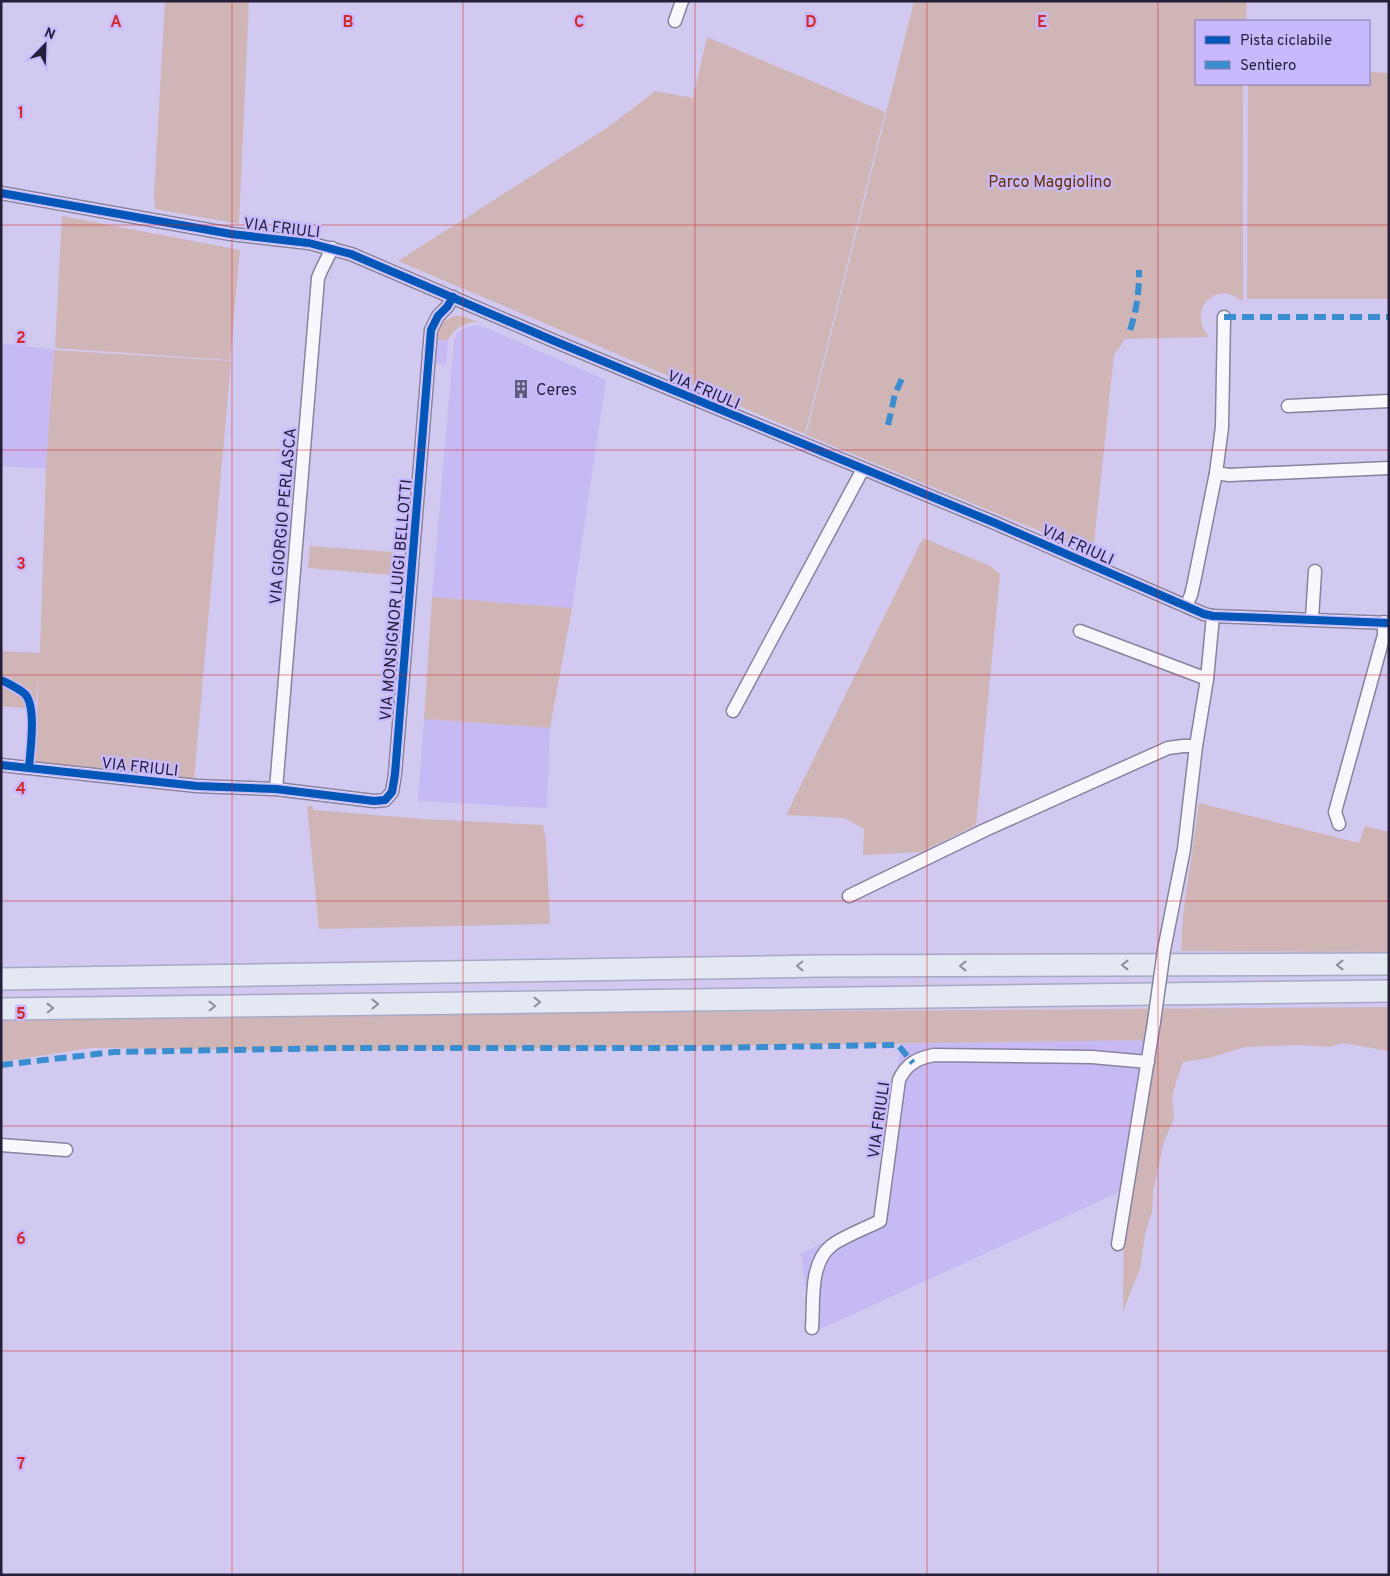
<svg xmlns="http://www.w3.org/2000/svg" width="1390" height="1576" viewBox="0 0 1390 1576" font-family="Overpass,sans-serif">
<rect width="100%" height="100%" fill="#d1c9ef"/>
<g fill="#c7baf4">
<path d="M476,325l8,2 122,53 -34,228 -140,-11 22,-257 3,-7 5,-4z"/>
<path d="M437,340h11l-2,25 -11,-1z"/>
<path d="M1,343l53,7 -8,119 -45,-3z"/>
<path d="M424,719l126,9 -3,80 -129,-7z"/>
<path d="M1161,1040l-35,149 -314,144 -11,-79 75,-39 25,-171z"/>
</g>
<g fill="#d0b5b7">
<path d="M165,1h84l-10,223 -84,-15 -1,-13z"/>
<path d="M914,1h333l-1,20h-50v63h47v217c-3,-1 -7,-4 -10,-6 -16,-6 -34,6 -32,24 0,7 4,12 8,18l-84,2 -11,16 -21,198 -287,-118z"/>
<path d="M707,37l178,75 -80,322 -407,-173 212,-135 45,-35 38,7z"/>
<path d="M1369,72l20,1v226h-142l1,-215h121z"/>
<path d="M62,216l178,34 -10,110 -175,-12z"/>
<path d="M457,316l8,1 13,5c-15,0 -23,6 -30,18h-11c2,-13 6,-22 20,-24z"/>
<path d="M54,350l177,11 -37,419 -160,-16 5,-88 -4,33 -34,-3v-55l39,2 6,-184z"/>
<path d="M923,538l67,28 10,8 -24,251 -55,27 -58,3 1,-26 -19,-11 -59,-3z"/>
<path d="M310,546l83,6 -2,23 -83,-7z"/>
<path d="M432,597l140,11 -22,120 -126,-9z"/>
<path d="M1199,803l160,40 6,-17 24,6v120l-208,-1 2,-36z"/>
<path d="M307,806h5l2,4 110,9 119,6 3,16 4,83 -231,5z"/>
<path d="M1389,1007v44l-47,-8 -11,4 -34,-2 -52,2 -36,11 -26,4 -7,20 -4,17 2,19 -10,24 -11,49 -1,21 -7,22 -5,35 -17,42 1,-114 36,-157 -828,11 -242,-3 -89,14v-41l570,-8z"/>
</g>
<g fill="none" stroke-linecap="round" stroke-linejoin="round">
<g stroke="#88829e" stroke-width="15">
<g id="minor">
<path d="M675,21l7,-20"/>
<path d="M1,193l230,41 78,9 42,11 208,89 436,180 209,91 9,2 176,7"/>
<path d="M1288,406l101,-5"/>
<path d="M1216,473l13,2 160,-7"/>
<path d="M1186,606l5,-11 3,-13 22,-109 6,-46 2,-110"/>
<path d="M1312,619l3,-48"/>
<path d="M1080,631l127,48"/>
<path d="M733,711l130,-242"/>
<path d="M1,765l196,21 79,3 98,12 11,-1 7,-8 3,-18 36,-444 7,-14 9,-9 6,-10"/>
<path d="M276,789l42,-511c4,-11 10,-20 14,-30"/>
<path d="M1339,824l-4,-12 49,-177v-13"/>
<path d="M849,896l136,-66 183,-82 15,-2h13"/>
<path d="M1164,950l20,-101 12,-103 11,-67 6,-63"/>
<path d="M1,1145l65,5"/>
<path d="M1118,1244l36,-222"/>
<path d="M812,1328c2,-26 -3,-64 19,-82 9,-8 37,-19 49,-25l19,-141c7,-16 19,-22 35,-25l158,2 56,5"/>
</g>
</g>
<g stroke="#a6aac2" stroke-width="24">
<g id="trunk">
<path d="M1,979l820,-13 568,-2"/>
<path d="M1,1009l1388,-18"/>
</g>
</g>
<use href="#minor" stroke="#f8f7fd" stroke-width="12"/>
<use href="#trunk" stroke="#e4e8f2" stroke-width="21"/>
<g stroke="#88829e" stroke-width="15" stroke-linecap="butt">
<path id="minor-bridge" d="M1154,1022l10,-72"/>
</g>
<use href="#minor-bridge" stroke="#f8f7fd" stroke-width="12"/>
<g stroke="#3a8dcf" stroke-width="6" stroke-dasharray="12 6" stroke-linecap="butt">
<path d="M1224,317h165"/>
<path d="M1130,330c7,-21 9,-37 9,-60"/>
<path d="M888,425l7,-31 9,-20"/>
<path d="M1,1065l113,-13 227,-4h359l198,-3 15,18"/>
</g>
<g stroke="#c8b9ff" stroke-width="11">
<g id="cycleway">
<path d="M1,193l230,41 78,9 42,11 208,89 436,180 209,91 9,2 176,7"/>
<path d="M1,680c8,4 17,8 24,14 12,13 5,57 4,74"/>
<path d="M1,765l196,21 79,3 98,12 11,-1 7,-8 3,-18 36,-444 7,-14 9,-9 6,-10"/>
</g>
</g>
<use href="#cycleway" stroke="#0057b8" stroke-width="8"/>
</g>
<defs><path id="oneway-chevron" d="M-2-3.5L2.5 0L-2 3.5" fill="none" stroke-width="1.6" stroke-linecap="round" stroke-linejoin="round" transform="scale(1.25)"/></defs>
<g stroke="#8e8d9e">
<use href="#oneway-chevron" transform="translate(1125 965) rotate(180)"/>
<use href="#oneway-chevron" transform="translate(1340 965) rotate(180)"/>
<use href="#oneway-chevron" transform="translate(800 966) rotate(179)"/>
<use href="#oneway-chevron" transform="translate(963 966) rotate(180)"/>
<use href="#oneway-chevron" transform="translate(537 1002) rotate(-1)"/>
<use href="#oneway-chevron" transform="translate(375 1004) rotate(-1)"/>
<use href="#oneway-chevron" transform="translate(212 1006) rotate(-1)"/>
<use href="#oneway-chevron" transform="translate(50 1008) rotate(-1)"/>
</g>
<path fill="none" stroke="#d62828" stroke-width="1" stroke-opacity="0.55" d="M232,1v1574M463,1v1574M695,1v1574M927,1v1574M1158,1v1574M1,225h1388M1,450h1388M1,675h1388M1,901h1388M1,1126h1388M1,1351h1388"/>
<defs>
<g id="building-bare" transform="scale(1.5)"><path d="M-4-6H4V6H1V3H-1V6H-4ZM-2.5-4.3h1.7v1.8h-1.7ZM.8-4.3h1.7v1.8H.8ZM-2.5-1h1.7V.8h-1.7ZM.8-1h1.7V.8H.8Z" fill="#615a78" stroke="#c8b9ff" stroke-width="2.5" paint-order="stroke"/></g>
</defs>
<g fill-rule="evenodd">
<use href="#building-bare" x="521" y="389"/>
</g>
<g text-anchor="middle" stroke-width="5" stroke-linejoin="round" paint-order="stroke">
<g font-size="16" fill="#6a3302" stroke="#c8b9ff">
<text x="1050" y="187">Parco Maggiolino</text>
</g>
<g font-size="16" fill="#241e38" stroke="#c8b9ff">
<text transform="translate(282 227) rotate(7)" y="6">VIA FRIULI</text>
<text transform="translate(704 389) rotate(23)" y="6">VIA FRIULI</text>
<text transform="translate(282 516) rotate(-85)" y="6">VIA GIORGIO PERLASCA</text>
<text transform="translate(1078 544) rotate(24)" y="6">VIA FRIULI</text>
<text transform="translate(395 600) rotate(-85)" y="6">VIA MONSIGNOR LUIGI BELLOTTI</text>
<text transform="translate(140 766) rotate(6)" y="6">VIA FRIULI</text>
<text transform="translate(878 1120) rotate(-82)" y="6">VIA FRIULI</text>
</g>
<g font-size="16" fill="#241e38" stroke="#c8b9ff" text-anchor="start">
<text x="536" y="395">Ceres</text>
</g>
</g>
<g font-size="16" text-anchor="middle" font-weight="bold" fill="#d62828" stroke="#c8b9ff" stroke-width="5" stroke-linejoin="round" paint-order="stroke">
<text x="116" y="27">A</text>
<text x="348" y="27">B</text>
<text x="579" y="27">C</text>
<text x="811" y="27">D</text>
<text x="1042" y="27">E</text>
<text x="21" y="118">1</text>
<text x="21" y="343">2</text>
<text x="21" y="569">3</text>
<text x="21" y="794">4</text>
<text x="21" y="1019">5</text>
<text x="21" y="1244">6</text>
<text x="21" y="1469">7</text>
</g>
<rect width="1390" height="1576" fill="none" stroke="#241e38" stroke-width="5"/>
<rect x="1195" y="20" width="175" height="65" fill="#c8b9ff" stroke="#867baf"/>
<rect x="1205" y="36" width="25" height="8" fill="#0057b8" stroke="#867baf"/>
<text x="1240" y="45" font-size="15" fill="#241e38">Pista ciclabile</text>
<rect x="1205" y="61" width="25" height="8" fill="#3a8dcf" stroke="#867baf"/>
<text x="1240" y="70" font-size="15" fill="#241e38">Sentiero</text>
<g transform="translate(45 45) rotate(23)" stroke="#c8b9ff" stroke-width="4" paint-order="stroke">
<path d="M0-4L9 19L0 12L-9 19Z" fill="#241e38"/>
<text y="-8" font-size="14" font-weight="bold" text-anchor="middle" fill="#241e38">N</text>
</g>
</svg>
